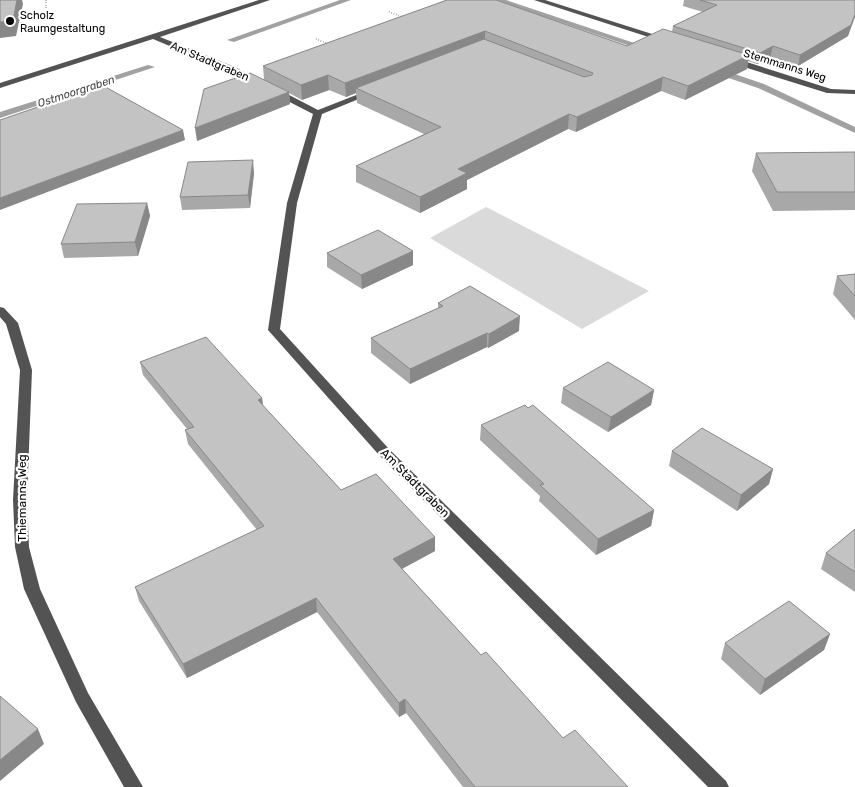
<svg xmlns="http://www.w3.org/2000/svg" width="855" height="787" viewBox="0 0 855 787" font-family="Rubik,sans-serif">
<rect width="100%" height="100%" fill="#fff"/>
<path fill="#dadada" d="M486,207l163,84 -67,38 -152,-91z"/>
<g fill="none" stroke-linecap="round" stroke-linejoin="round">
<g fill="#a1a1a1" fill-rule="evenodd">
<path d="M340,0h11l-117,42 -7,-2z"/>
<path d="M495,0h11l146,49 -7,2z"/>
<path d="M148,65l7,2 -155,51v-6z"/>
<path d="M714,69h6l44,15 91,43v6l-97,-45 -44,-15z"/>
</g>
<g stroke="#757575" stroke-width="2" stroke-dasharray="0.5 2" stroke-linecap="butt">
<path d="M46,0v8"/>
<path d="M389,12l14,5"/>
<path d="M316,39l13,5"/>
</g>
<g fill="#535353" fill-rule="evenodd">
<path d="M259,0h11l-110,37 75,30 83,43 51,-20 7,2 -54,22 -25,89 -17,126 109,120 337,332 3,6h-21l-329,-332 -111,-125 19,-127 26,-89 -84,-43 -76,-32 -153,49v-5z"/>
<path d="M534,0h11l126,40 -7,2z"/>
<path d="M728,58h6l97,31 24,1v4l-28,-1 -99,-31z"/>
<path d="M0,307l4,1 14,15 14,47 -5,130 2,47 11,42 48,104 55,94h-19l-48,-85 -52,-113 -9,-42 -2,-47 7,-130 -14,-46 -6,-7z"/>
</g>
</g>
<g fill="#a8a8a8">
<path d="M447,0l180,46 45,-14 1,-6 30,-14 -20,-6 1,-6h171l-7,36 -50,30 -28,-8 -13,6 -9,-3 -1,8 -62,31 -24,-9 -85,41 -8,-3 -101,51v9l-47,24 -64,-31v-16l68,-32 -67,-31 -1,-10 -10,4 -17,-7 -27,10 -13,-7 1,11 -93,37 67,-61 -1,-14z"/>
<path d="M855,152v58l-82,1 -21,-40 4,-18z"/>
<path d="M254,173l-4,35 -68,2 -2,-13z"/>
<path d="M147,203l3,13 -12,40 -74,2 -3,-14z"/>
<path d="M413,251v14l-51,24 -35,-22v-14z"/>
<path d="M855,274v46l-22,-26 4,-18z"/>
<path d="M438,303l81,28 -31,17 -1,-1 -77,37 -39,-31v-15l67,-30z"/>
<path d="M140,362l122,36 1,9 78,83 94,47v14l-33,18 79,86 82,83 65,49h-165l-57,-74 -7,4 -82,-105 -130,66 -48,-77 -4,-14 122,-57 -69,-86 -3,-14 2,-1 -44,-54z"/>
<path d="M563,388l91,2 -3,15 -43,27 -47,-29z"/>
<path d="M481,425l173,85 -3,16 -55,29 -57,-54 1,-5 -60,-56z"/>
<path d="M672,451l101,18 -4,15 -32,27 -68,-45z"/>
<path d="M855,529v63l-34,-23 5,-16z"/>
<path d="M830,634l-6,16 -64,45 -39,-36 4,-16z"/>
</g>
<g fill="#888">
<path d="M17,0h5l1,4 -7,32 -16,2v-16z"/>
<path d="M855,14v3l-7,19 -50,30 2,-11z"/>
<path d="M485,31v13l-129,44v5l-10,4 -1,-14z"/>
<path d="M773,46l-3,12 -13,6 3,-11z"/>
<path d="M749,55l-2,14 -62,31 3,-14z"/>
<path d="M328,75l1,15 -27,10 -1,-15z"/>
<path d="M663,77l-2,14 -85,41 1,-15z"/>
<path d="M289,92l1,12 -93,37 -2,-13z"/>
<path d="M569,114l-1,15 -101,51v9l-47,24v-16l38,-28z"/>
<path d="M183,130l2,10 -185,70v-12z"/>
<path d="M253,160l1,13 -4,35 -2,-13z"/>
<path d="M147,203l3,13 -12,40 -3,-14z"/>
<path d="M413,251v14l-51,24 -1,-14z"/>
<path d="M520,316l-1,15 -31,17 1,-14z"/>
<path d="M487,333v14l-77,37v-15z"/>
<path d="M654,390l-3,15 -43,27 3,-15z"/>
<path d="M262,398l2,14 -6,-12z"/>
<path d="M773,469l-4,15 -32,27 4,-16z"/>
<path d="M654,510l-3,16 -55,29 2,-16z"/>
<path d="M435,537v14l-41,22 -1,-14z"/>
<path d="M316,598l1,14 -130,66 -4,-14z"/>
<path d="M830,634l-6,16 -64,45 5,-16z"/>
<path d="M405,699l1,14 -7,4v-14z"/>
<path d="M38,729l6,15 -44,37v-21z"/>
</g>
<g fill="#c3c3c3" stroke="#888">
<path d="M0,0h17l-4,21 -13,1z"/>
<path d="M447,0h49l131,46 36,-17 86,26 -61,31 -25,-9 -86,40 -8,-3 -111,55 9,4 -47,24 -64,-31 85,-39 -85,-39 128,-49 100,38 8,-2 1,-2 -108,-42 -140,52 -17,-8 -27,10 -38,-19z"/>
<path d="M700,0h155v14l-4,11 -51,30 -27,-9 -13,7 -87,-27 44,-21z"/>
<path d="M250,73l39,19 -94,36 9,-39z"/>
<path d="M102,85l81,45 -183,68v-78z"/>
<path d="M855,152v40h-78l-21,-39z"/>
<path d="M253,160l-5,35 -68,2 8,-35z"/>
<path d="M147,203l-12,39 -74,2 16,-40z"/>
<path d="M378,230l35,21 -52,24 -34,-22z"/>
<path d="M855,274v22l-18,-20z"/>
<path d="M470,286l50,30 -31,18 -2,-1 -77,36 -39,-31 72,-32 -5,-3z"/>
<path d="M206,337l56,61 -4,2 83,90 35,-16 59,63 -42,22 88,96 5,-3 77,86 12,-8 53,57h-153l-70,-88 -6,4 -83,-105 -133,66 -48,-77 129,-61 -79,-96 9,-3 -54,-65z"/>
<path d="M608,362l46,28 -43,27 -48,-29z"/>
<path d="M525,405l3,3 5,-3 121,105 -56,29 -58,-54 4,-1 -63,-59z"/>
<path d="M702,428l71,41 -32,26 -69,-44z"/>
<path d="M855,529v43l-29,-19z"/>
<path d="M789,601l41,33 -65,45 -40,-36z"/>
<path d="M0,696l38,33 -38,31z"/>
</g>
<circle fill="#000" stroke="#fff" stroke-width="2" cx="10" cy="21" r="5"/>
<g text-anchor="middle" stroke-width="4.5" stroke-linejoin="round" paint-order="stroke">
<g font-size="11" fill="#000" stroke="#fff" text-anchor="start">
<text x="20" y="19">Scholz<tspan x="20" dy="13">Raumgestaltung</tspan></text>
</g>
<g font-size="11" fill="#000" stroke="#fff">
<text transform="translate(210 61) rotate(23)" y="4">Am Stadtgraben</text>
<text transform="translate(785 65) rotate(17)" y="4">Stemmanns Weg</text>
</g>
<g font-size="11" font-style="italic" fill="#424242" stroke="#fff">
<text transform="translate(76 91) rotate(-18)" y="4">Ostmoorgraben</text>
</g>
<g font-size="12" fill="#000" stroke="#fff">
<text transform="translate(415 483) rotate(45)" y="4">Am Stadtgraben</text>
<text transform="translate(22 498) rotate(-90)" y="4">Thiemanns Weg</text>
</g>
</g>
</svg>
